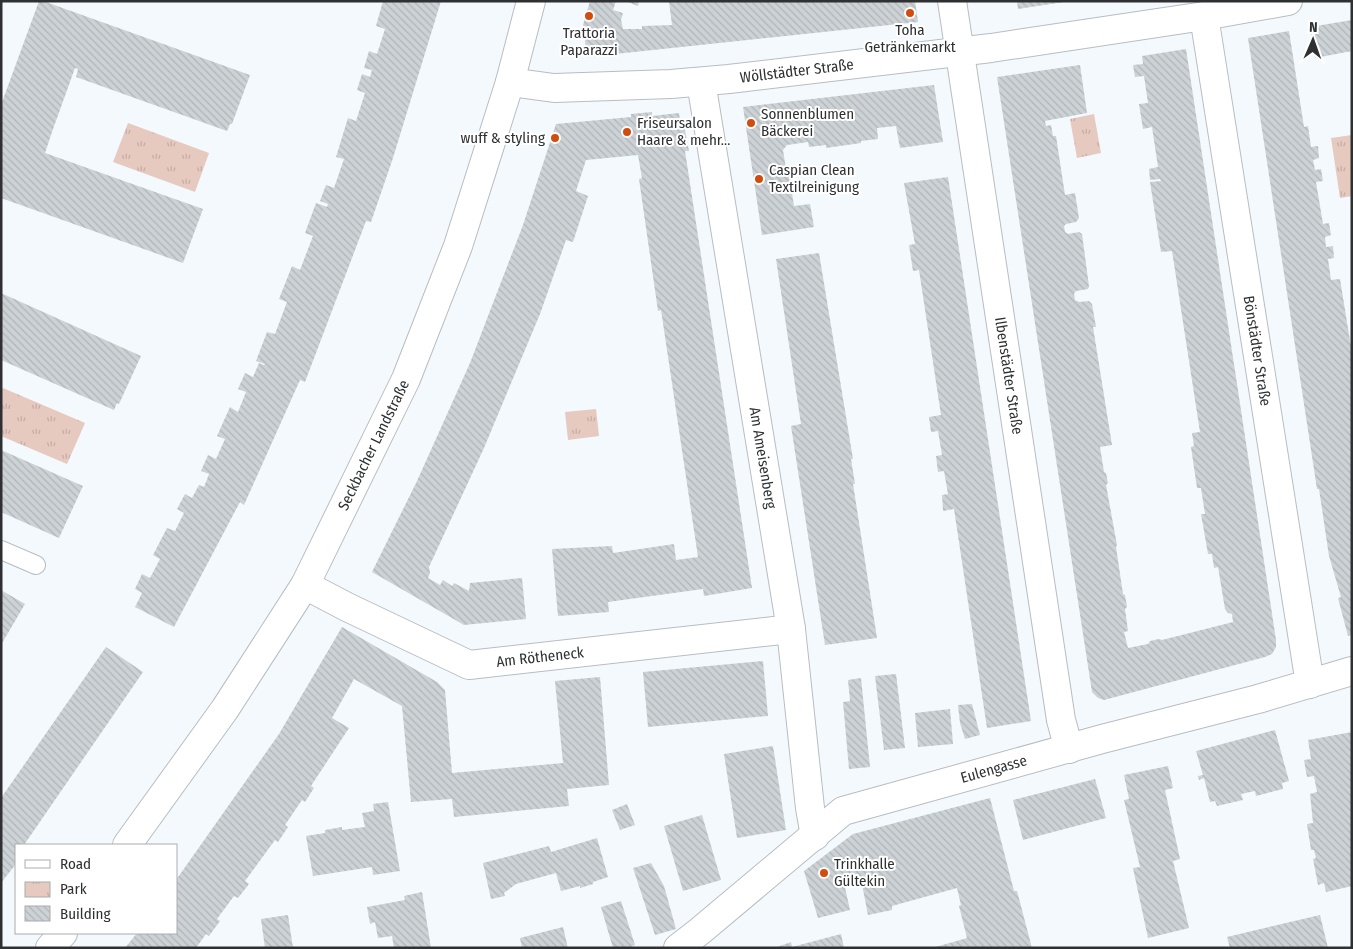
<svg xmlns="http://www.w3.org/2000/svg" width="1353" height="949" viewBox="0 0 1353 949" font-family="'Fira Sans Condensed',sans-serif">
<defs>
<pattern id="park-tufts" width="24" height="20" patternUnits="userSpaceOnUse" patternTransform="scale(1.25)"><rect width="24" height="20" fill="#e6c9bf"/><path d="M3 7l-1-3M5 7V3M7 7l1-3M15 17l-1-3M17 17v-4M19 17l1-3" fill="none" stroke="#c6ada5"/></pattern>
<pattern id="building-back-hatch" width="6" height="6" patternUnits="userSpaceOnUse" patternTransform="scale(1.25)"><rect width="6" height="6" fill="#cdd2d6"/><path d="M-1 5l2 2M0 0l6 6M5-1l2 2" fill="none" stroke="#b0b5b8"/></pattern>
</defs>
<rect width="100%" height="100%" fill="#f4f9fe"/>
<g fill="url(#park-tufts)">
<path d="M1094,114l7,39 -24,5 -7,-39z"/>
<path d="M128,123l81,30 -14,39 -82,-30z"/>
<path d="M1352,135v61l-12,2 -9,-60z"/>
<path d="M3,388l82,35 -18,41 -66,-28v-44z"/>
<path d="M596,409l3,27 -31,4 -3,-28z"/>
</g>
<g fill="url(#building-back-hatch)">
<path d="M39,1h4l207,74 -18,49h-2l-3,7 -151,-54 2,-8 -3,-1 -23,64 -7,21 158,56 -20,54 -182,-65v-93z"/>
<path d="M383,1h58l-48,157 -22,64 -5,-1 -61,161 -5,-2 -56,125 -4,-3 -66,125 -39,-20 7,-14 -7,-4 7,-15 8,4 10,-19 -7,-4 14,-27 8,3 9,-18 -7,-4 8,-15 7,4 7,-13 5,2 5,-13 -8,-3 7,-16 8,4 9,-20 -8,-3 13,-29 8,5 8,-20 -8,-3 7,-16 8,4 6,-14 5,2 1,-1 -9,-3 11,-29 8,2 12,-32 -8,-3 13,-33 8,4 13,-34 -8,-3 11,-30 11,4 1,-3 -8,-3 6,-16 8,3 10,-29 -8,-2 12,-39 8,3 9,-28 -8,-3 5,-16 8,3 2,-7 -8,-2 5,-17 8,3 8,-25 -9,-3z"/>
<path d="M590,1h26l-3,9 10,3 -2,7 2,9h19v-3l30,-1 -3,-23 5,-1h241l3,21 -331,35 -4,-32z"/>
<path d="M625,1h14l-1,5z"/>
<path d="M1017,1h47v1l-46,7z"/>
<path d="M1352,20v31l-37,7 -5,-31z"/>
<path d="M1289,31l15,96 4,-1 3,21 7,-1 1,12 -6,2 2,10 6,-1 2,12 -7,1 7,42 6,-1 2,12 -6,2 1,10 7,-1 1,12 -6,1 3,21 9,-1 12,74v282l-4,1 -10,-38 3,-1 -12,-41 -10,-67h-2l-69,-451z"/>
<path d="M1186,49l90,591v7l-4,7 -7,3 -161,43 -6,-2 -6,-6 -95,-615 83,-12 7,48 -42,8 1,5 5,-1 2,11h3l9,59 10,-2 4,25 -3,4 -10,2 -2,2 1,6 3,2 11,-2 3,2 7,52 -1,3 -12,2 -2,3 1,6 4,2 10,-1 3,3 4,23h-3l19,118 -12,2 4,25 2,1 2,10 -2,2 11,60 -1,2 7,47 2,1 2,12 -2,2 3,22 -4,1 4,16 20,-4 2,-3 9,-2 3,1 71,-18 -1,-8 -4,-1 -3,-4 -7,-42 -4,1 -2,-14h-4l-7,-40h4l-4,-26h-4l-6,-41 3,-1 -2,-13 8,-1 -28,-181 -11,1 -11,-70 11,-1 -1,-2 -10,1 -1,-11 9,-2 -6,-40 -9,2 -4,-25 9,-1 -4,-27 -9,1 -2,-12 10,-1 -1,-8z"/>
<path d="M934,85l9,57 -43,6 -4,-22 -19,2 1,11 -17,2v2l-35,5v-3l-17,2 -1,-5 -21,3 -4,5 3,19 2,-1 6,38 16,-2 4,23 -52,8 -19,-128z"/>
<path d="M652,112v4l27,-3 2,13 3,-1 5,26h-4l67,437 -48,8 -1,-7 -95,13 1,10 -51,4 -6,-67 60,-3 1,7 61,-9 2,16 22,-3 -37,-247 -3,1 -19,-132 3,-1 -4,-23 -52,5 -10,31 12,5 -15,46 -7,-2 -26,74 -56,134 -55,119 1,6 -2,5 12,7 3,-5 9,6 2,-3 15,8 1,-8 52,-5 4,41 -62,6 -92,-53 45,-91 53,-118 53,-138 33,-101 75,-7v-3z"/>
<path d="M948,177l83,544 -44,7 -33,-219 -11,2 -1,-16 6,-1 -4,-23 -6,1 -2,-16 6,-1 -4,-24 -7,1 -2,-15 12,-2 -22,-145 -6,1 -4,-26 6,-1 -11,-61z"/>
<path d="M819,253l34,206h-2l4,25h-2l24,154 -52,7 -34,-219 10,-2 -25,-165z"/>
<path d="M1,293l140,63 -22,48 -2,-1 -3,7 -113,-50z"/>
<path d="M1,450l82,36 -24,52 -58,-26z"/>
<path d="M1,590l24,14 -24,41z"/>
<path d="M342,627l95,55 8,8 7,83 111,-10 -8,-82 45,-4 9,108 -42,4 2,17 -115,11 -2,-18 -41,3 -9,-96 -48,-27 -22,39 17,10 -38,58 3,2 -9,14 -3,-2 -17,25 3,2 -10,15 -3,-2 -30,41 4,3 -11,14 -4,-2 -17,23 3,2 -11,15 -3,-2 -10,14h-71l12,-15h39v-53l103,-146z"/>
<path d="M106,647l37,25 -119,173h-8v19l-15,19v-85z"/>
<path d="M763,661l5,55 -120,11 -5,-55z"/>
<path d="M896,674l9,74 -21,2 -9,-74z"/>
<path d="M861,678l9,89 -21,2 -6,-67 7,-1 -2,-21z"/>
<path d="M972,704l8,31 -15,4 -5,-16 -2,-18z"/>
<path d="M950,709l3,35 -35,3 -3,-34z"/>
<path d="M1275,730l14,51 -7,2 1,6 -27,7 -1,-5 -14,3 2,6 -26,6 -2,-5 -5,1 -6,-24 -5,2 -1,-4 5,-1 -7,-24z"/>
<path d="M1352,732v154l-26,6 -2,-9 -6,2 -5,-26 3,-1 -2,-8h-3l-4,-26 6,-1 -3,-29 7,-2 -3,-16 -7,1 -3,-17 7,-1 -3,-19z"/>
<path d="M773,746l13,84 -49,8 -13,-84z"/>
<path d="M1168,766l5,22 -8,2 15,69 -7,2 16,67 -41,10 -15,-70 7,-1 -16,-67 5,-1 -5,-24z"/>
<path d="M1095,779l11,39 -83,22 -10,-40z"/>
<path d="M990,798l24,93h3l15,57h-100l35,-10 -8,-32 2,-1 -4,-17 -65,18v4l-24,5 -7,-36 -17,4 6,27 -32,8 -14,-47 49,-37z"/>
<path d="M388,802l12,69 -27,4 -1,-8 -59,9 -7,-40 19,-3v-3l17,-3v3l23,-3 -3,-14 12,-2 -1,-7z"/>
<path d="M627,804l8,21 -15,5 -8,-20z"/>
<path d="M702,815l19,65 -38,11 -19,-65z"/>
<path d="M597,838l11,39 -15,5v2l-13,4v-2l-19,5 -5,-18 -40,11 -12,9 1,3 -14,3 -8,-36 66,-17 2,6z"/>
<path d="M651,863l13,23 12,43 -21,6 -22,-67z"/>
<path d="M422,892l9,56h-37l-2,-12 -14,2 -3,-16 -5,2 -3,-17 38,-7 -1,-4z"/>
<path d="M621,901l14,44 -7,3h-15l-12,-41z"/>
<path d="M288,915l5,33h-28l-4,-29z"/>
<path d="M1320,915l8,33h-98l-3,-11z"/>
<path d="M563,927l5,21h-46l-2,-10z"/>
<path d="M841,934l3,14h-70l17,-6 1,5z"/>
</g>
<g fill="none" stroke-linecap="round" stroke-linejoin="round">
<g stroke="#b8bdc1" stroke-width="20">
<path id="service" d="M1,550l35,15"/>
</g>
<g stroke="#b8bdc1" stroke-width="30">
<g id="minor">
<path id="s1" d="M952,1l109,719 8,29"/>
<path id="s2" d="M1204,16l106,668"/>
<path id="s3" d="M510,82l44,6 117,-4 58,-5 262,-31 213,-32 84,-15"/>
<path id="s4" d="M701,82l90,547 19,179 5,28"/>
<path id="s5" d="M305,585l42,22 122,58 322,-36"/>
<path id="s6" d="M678,948l22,-17 143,-120 259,-72 156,-40 94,-28"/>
</g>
</g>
<g stroke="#b8bdc1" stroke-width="30">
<g id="secondary">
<path id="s7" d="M127,845l98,-136 80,-124 101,-206 52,-133 52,-164 21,-81"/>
<path d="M50,948l13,-15"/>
</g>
</g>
<use href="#service" stroke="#fff" stroke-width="18"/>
<use href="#minor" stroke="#fff" stroke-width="28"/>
<use href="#secondary" stroke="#fff" stroke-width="28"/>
</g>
<g fill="#d14c0f" stroke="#fff" stroke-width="2">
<circle cx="910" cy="13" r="5"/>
<circle cx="589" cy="16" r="5"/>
<circle cx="751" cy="123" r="5"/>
<circle cx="627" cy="132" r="5"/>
<circle cx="555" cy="138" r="5"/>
<circle cx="759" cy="179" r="5"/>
<circle cx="824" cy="873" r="5"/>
</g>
<g text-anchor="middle" stroke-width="4" stroke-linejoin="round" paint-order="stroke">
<g font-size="15" fill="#2e3032" stroke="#fff" text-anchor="start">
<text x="910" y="35" text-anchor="middle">Toha<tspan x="910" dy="17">Getränkemarkt</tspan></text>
<text x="589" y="38" text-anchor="middle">Trattoria<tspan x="589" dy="17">Paparazzi</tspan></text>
<text x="761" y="119">Sonnenblumen<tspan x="761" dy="17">Bäckerei</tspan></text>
<text x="637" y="128">Friseursalon<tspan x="637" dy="17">Haare &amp; mehr...</tspan></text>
<text x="545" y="143" text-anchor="end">wuff &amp; styling</text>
<text x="769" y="175">Caspian Clean<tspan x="769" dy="17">Textilreinigung</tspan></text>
<text x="834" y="869">Trinkhalle<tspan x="834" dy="17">Gültekin</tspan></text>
</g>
<g font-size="15" fill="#2e3032" stroke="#fff">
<text dy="5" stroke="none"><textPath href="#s3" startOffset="288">Wöllstädter Straße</textPath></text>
<text dy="5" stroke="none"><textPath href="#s2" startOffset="339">Bönstädter Straße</textPath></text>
<text dy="5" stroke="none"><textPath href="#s1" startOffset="379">Ilbenstädter Straße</textPath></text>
<text dy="5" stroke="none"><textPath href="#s7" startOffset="471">Seckbacher Landstraße</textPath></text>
<text dy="5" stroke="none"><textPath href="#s4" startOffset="381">Am Ameisenberg</textPath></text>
<text dy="5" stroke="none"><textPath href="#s5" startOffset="254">Am Rötheneck</textPath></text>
<text dy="5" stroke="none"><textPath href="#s6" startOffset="371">Eulengasse</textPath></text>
</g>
</g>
<rect width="1353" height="949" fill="none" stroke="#2e3032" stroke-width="5"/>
<rect x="15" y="844" width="162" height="90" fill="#ffffff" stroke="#abacad"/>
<rect x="25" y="860" width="25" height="8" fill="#ffffff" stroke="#abacad"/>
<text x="60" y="869" font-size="15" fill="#2e3032">Road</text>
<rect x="25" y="882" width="25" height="15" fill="url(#park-tufts)" stroke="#abacad"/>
<text x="60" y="894" font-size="15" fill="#2e3032">Park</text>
<rect x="25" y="906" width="25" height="15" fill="url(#building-back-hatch)" stroke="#abacad"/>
<text x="60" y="919" font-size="15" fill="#2e3032">Building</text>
<g transform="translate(1313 40) rotate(2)" stroke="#ffffff" stroke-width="4" paint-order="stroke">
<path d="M0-4L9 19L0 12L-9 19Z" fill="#2e3032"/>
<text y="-8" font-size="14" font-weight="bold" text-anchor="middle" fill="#2e3032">N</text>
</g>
</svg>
